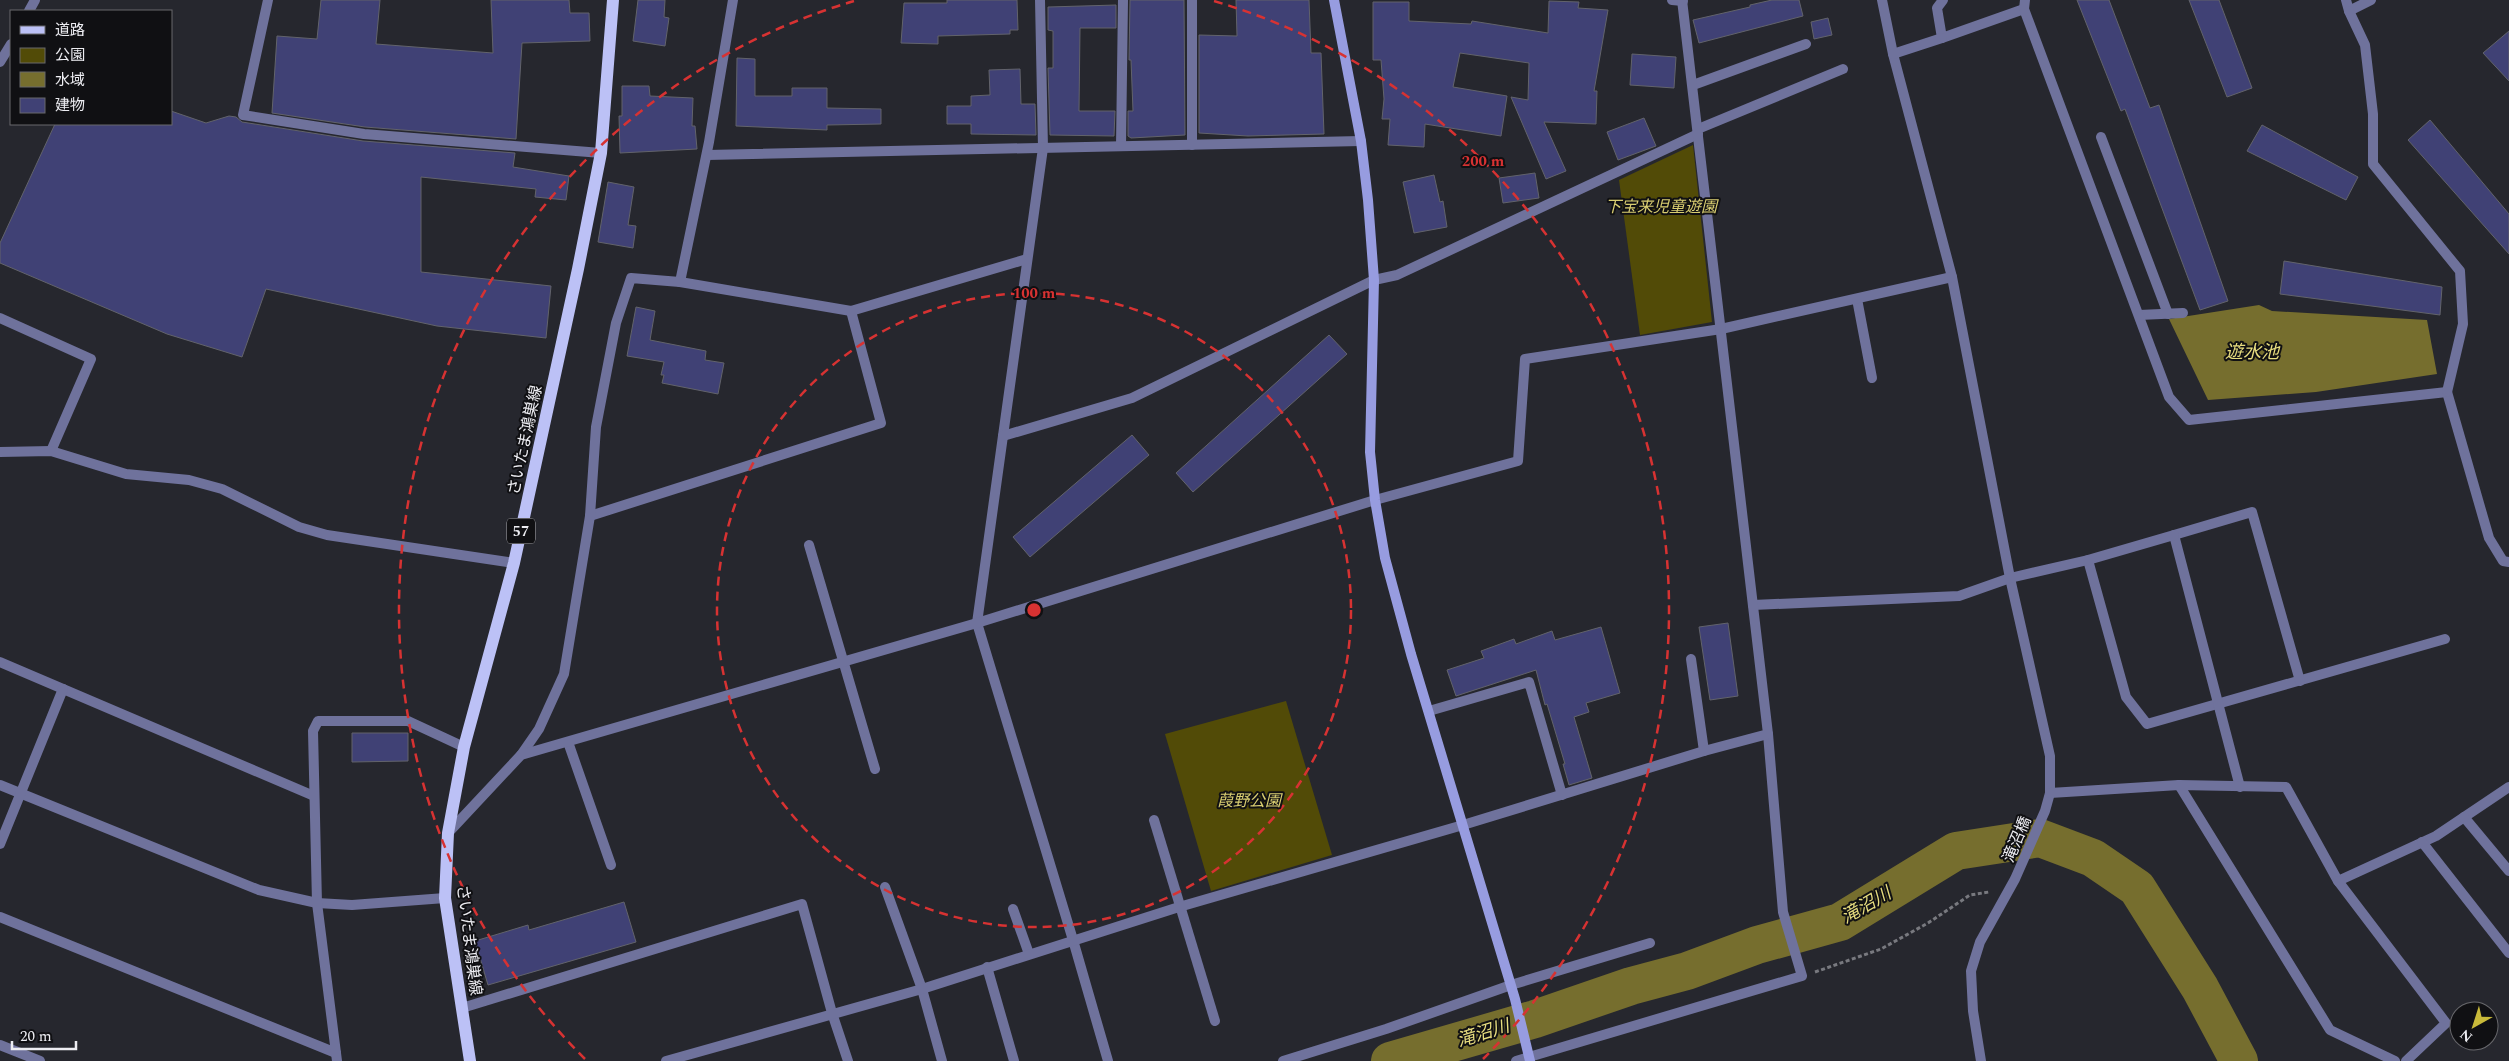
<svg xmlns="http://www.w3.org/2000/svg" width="2509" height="1061" viewBox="0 0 2509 1061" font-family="Spectral,'Noto Sans JP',serif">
<rect width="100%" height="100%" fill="#26272e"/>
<g fill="#524b07">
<path d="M1693,145l19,177 -72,13 -21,-155z"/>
<path d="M1286,701l46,154 -121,36 -46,-157z"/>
</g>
<path fill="#766e2e" d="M2259,305l13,6 155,9 10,54 -121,18 -108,8 -39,-81z"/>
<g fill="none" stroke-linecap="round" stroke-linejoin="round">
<path stroke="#766e2e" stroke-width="38" d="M1390,1061l145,-42 96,-33 56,-15 70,-26 83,-23 116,-71 84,-13 53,20 44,30 63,100 39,73"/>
</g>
<g fill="#404175" stroke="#62636b">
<path d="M321,0h59l-4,44 117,9 -2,-53h78l1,13h19l1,28 -68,2 -6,96 -151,-12 -93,-14 5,-77 40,3z"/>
<path d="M638,0h27l-1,17 5,1 -4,28 -32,-5z"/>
<path d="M947,0h70l1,30h-8v4l-72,2v8l-37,-1 3,-40h43z"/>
<path d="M1130,0h54l1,135 -54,3 -3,-2v-25h5l-2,-51h-2z"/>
<path d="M1236,0h73l2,53h10l3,81 -76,2 -49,-3v-98l38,1z"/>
<path d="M1772,0h27l4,16 -104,27 -6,-23 57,-13v-2z"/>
<path d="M2077,0h32l41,108 9,-3 69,196 -28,9 -75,-201 -4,2z"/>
<path d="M2189,0h30l33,88 -25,9z"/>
<path d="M1549,1l30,1 -1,6 30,2 -14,81h3l-1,33 -52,-2 22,49 -20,8 -35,-82 17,3 1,-37 -69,-10 -7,34 54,9 -6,40 -76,-12 -1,23 -36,-2 2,-26h-8l2,-20 -3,-39h-8v-58h36v19l62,3 1,-3 76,12z"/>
<path d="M1116,5v23h-36l-1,83h36l-1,25 -64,-1 -2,-67h5v-37l-5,-1v-23z"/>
<path d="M1828,18l4,17 -18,4 -3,-17z"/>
<path d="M2509,31v50l-26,-28z"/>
<path d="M1632,54l44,3 -2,31 -44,-3z"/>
<path d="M737,58l18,1v37h37v-8h35v20l54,1v15l-54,1v5l-91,-4z"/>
<path d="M1020,69l1,35h14l1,31 -65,-1v-10h-24v-18h24v-10l19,-1 -1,-25z"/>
<path d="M622,86h27l1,10 43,2 -1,28h3l2,23 -77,4 -1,-37h3z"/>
<path d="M171,111l35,12 23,-7 7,1 6,5 121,19 152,12 -2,14 56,9 -3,24 -31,-3 1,-8 -115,-12v95l130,14 -5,52 -109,-12 -171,-37 -24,68 -75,-23 -167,-71v-20l55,-119h116z"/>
<path d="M1644,118l12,28 -38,14 -11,-28z"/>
<path d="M2430,120l79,94v40l-101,-114z"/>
<path d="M2262,125l96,52 -12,23 -99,-49z"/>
<path d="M1535,173l4,25 -36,5 -4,-25z"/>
<path d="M1434,175l6,27 3,-1 4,26 -33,6 -11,-51z"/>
<path d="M608,182l26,5 -6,38 8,1 -3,22 -35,-6z"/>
<path d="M2284,261l158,26 -2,28 -160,-21z"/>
<path d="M636,307l19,4 -5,29 56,11 -1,9 19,3 -6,31 -56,-11 2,-8h-3l3,-13 -37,-6z"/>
<path d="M1329,335l18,19 -154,138 -17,-19z"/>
<path d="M1132,435l17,20 -119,102 -17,-20z"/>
<path d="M1728,623l10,73 -28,4 -11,-73z"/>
<path d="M1601,627l19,66 -34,10 3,9 -15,5 18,61 -23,7 -6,-21h2l-18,-60 -2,1 -9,-35 -80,26 -9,-26 37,-12 -3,-7 33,-12 2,5 36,-13 3,9z"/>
<path d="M352,733h56v28l-56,1z"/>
<path d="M624,902l12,40 -148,43 -13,-44 53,-16 1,5z"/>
</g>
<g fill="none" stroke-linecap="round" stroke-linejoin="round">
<path stroke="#78797f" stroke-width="3" stroke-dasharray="4 2.5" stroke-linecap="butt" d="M1815,972l66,-23 47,-26 42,-28 19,-3"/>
<g stroke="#6f729c" stroke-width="10">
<path d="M1192,0v145"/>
<path d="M1693,85l113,-41"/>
<path d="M1698,129l145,-60"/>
<path d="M2101,137l67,177"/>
<path d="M1121,146l2,-146"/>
<path d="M1857,299l15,79"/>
<path d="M2139,315l44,-2"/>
<path d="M809,545l66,224"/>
<path d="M2088,560l38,137 21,27 298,-85"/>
<path d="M1691,659l13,92"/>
<path d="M2240,787l-66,-252 78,-23 48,169"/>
<path d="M1154,820l61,201"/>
<path d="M885,887l37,102 20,72"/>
<path d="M1013,909l16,45"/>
<path d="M1073,940l35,121"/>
<path d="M987,967l27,94"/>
<path d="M1529,1057l273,-81 -19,-64 -15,-178"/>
<path d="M1283,1061l103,-32 125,-44 139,-42"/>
</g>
<g stroke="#6f729c" stroke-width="10">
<path d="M268,0l-25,115 121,19 237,19"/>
<path d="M1040,0l3,148 -66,475 96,317"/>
<path d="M1672,0l11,1"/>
<path d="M1882,0l11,54 59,223 58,301 40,178v37l-5,18 -30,68 -35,63 -9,29 2,40 8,50"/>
<path d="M1943,0l-6,8 5,30 82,-29"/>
<path d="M2025,0l-1,9 145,388 20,23 258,-28 42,146 14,23 6,1"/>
<path d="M2346,0l3,11 22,-11"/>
<path d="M29,11l6,-11"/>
<path d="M2349,11l16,34 8,69v50l87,107 3,53 -16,68"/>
<path d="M1893,54l49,-16"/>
<path d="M0,62l11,-18"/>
<path d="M707,155l654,-14"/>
<path d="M680,282l29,-140 24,-142"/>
<path d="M0,318l91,41 -40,92"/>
<path d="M1003,436l129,-38 242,-118 23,-5 301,-141"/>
<path d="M0,452l51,-1 75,23 63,6 33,9 77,38 28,8 187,28"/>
<path d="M590,516l291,-93 -30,-112"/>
<path d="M1753,605l206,-9 51,-18 78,-18 86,-25"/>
<path d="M0,662l314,134"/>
<path d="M1429,711l100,-29 33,113"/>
<path d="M568,742l43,123"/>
<path d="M521,755l18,-26 25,-55 26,-158 6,-89 20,-104 15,-45 49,4 171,29 176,-52"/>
<path d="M0,785l259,105 58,13 35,2 93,-7"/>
<path d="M2179,785l151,245 65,31"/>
<path d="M2050,793l129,-8 107,2 52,94 98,-45 73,-49"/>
<path d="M2464,817l45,54"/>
<path d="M448,833l73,-78 456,-132 398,-123 143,-39 7,-102 196,-30 231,-52"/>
<path d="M2422,842l87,111"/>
<path d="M0,844l63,-155"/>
<path d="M2338,881l108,142 -40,38"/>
<path d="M0,917l336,136"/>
<path d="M462,1008l340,-104 30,109 16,48"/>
<path d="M0,1045l40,16"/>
<path d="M337,1061l-20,-158 -4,-172 5,-10h90l56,26"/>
<path d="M666,1061l256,-72 257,-82 284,-82 241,-74 64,-17 -86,-734"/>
<path d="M1516,1061l13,-4"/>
</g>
<path stroke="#979ce0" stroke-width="10" d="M1334,0l27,141 7,59 6,80 -4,172 5,48 10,58 26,96 104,345 15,62"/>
<path stroke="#bcc1f6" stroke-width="12" d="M470,1061l-25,-163 3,-65 16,-86 50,-184 64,-294 23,-116 12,-153"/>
</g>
<g fill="none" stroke="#d73232" stroke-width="2.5" stroke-dasharray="9 6">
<circle cx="1034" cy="610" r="317"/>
<path d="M585 1059A635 635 0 0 1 854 1M1214 1A635 635 0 0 1 1483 1059"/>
</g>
<g text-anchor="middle" stroke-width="4" stroke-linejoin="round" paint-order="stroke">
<rect fill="#101013" stroke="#ababaf" stroke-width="1" x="507" y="518.5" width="28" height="25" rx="4"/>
<g font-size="15" font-weight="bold" fill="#ededf2">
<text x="521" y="536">57</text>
</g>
<g font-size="16" font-style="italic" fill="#d9ce71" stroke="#101013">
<text x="1661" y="212">下宝来児童遊園</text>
<text x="1249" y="806">葭野公園</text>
</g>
<g font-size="16" fill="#ededf2" stroke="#101013">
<text transform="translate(524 440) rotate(-78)" y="6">さいたま鴻巣線</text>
<text transform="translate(2016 839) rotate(-67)" y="6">滝沼橋</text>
<text transform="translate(470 940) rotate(83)" y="6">さいたま鴻巣線</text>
</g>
<g font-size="18" font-style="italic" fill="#e8dd7f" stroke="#101013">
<text x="2252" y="358">遊水池</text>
<text transform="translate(1866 905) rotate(-30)" y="6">滝沼川</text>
<text transform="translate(1483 1033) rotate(-17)" y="6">滝沼川</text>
</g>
</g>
<circle cx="1034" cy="610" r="8" fill="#d73232" stroke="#101013" stroke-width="2.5"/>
<g font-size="15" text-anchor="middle" font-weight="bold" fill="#d73232" stroke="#101013" stroke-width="4" stroke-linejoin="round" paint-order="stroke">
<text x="1483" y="166">200 m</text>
<text x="1034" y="298">100 m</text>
</g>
<rect x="10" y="10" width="162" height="115" fill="#101013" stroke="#68686c"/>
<rect x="20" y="26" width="25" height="8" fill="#bcc1f6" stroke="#68686c"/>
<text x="55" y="35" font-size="15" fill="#ededf2">道路</text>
<rect x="20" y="48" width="25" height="15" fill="#524b07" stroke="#68686c"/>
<text x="55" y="60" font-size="15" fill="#ededf2">公園</text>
<rect x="20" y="72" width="25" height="15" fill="#766e2e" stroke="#68686c"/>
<text x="55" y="85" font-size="15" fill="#ededf2">水域</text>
<rect x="20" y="98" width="25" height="15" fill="#404175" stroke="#68686c"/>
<text x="55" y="110" font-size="15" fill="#ededf2">建物</text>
<g transform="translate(2474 1026) rotate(219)"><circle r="24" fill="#101013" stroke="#68686c"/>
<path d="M0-4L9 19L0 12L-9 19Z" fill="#c9ba3a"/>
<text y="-8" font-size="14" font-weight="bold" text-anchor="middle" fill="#ededf2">N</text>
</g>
<path d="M12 1041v8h64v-8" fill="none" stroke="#ededf2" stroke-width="2.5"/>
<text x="20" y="1041" font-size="15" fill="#ededf2" stroke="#101013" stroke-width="4" paint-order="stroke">20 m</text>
</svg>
